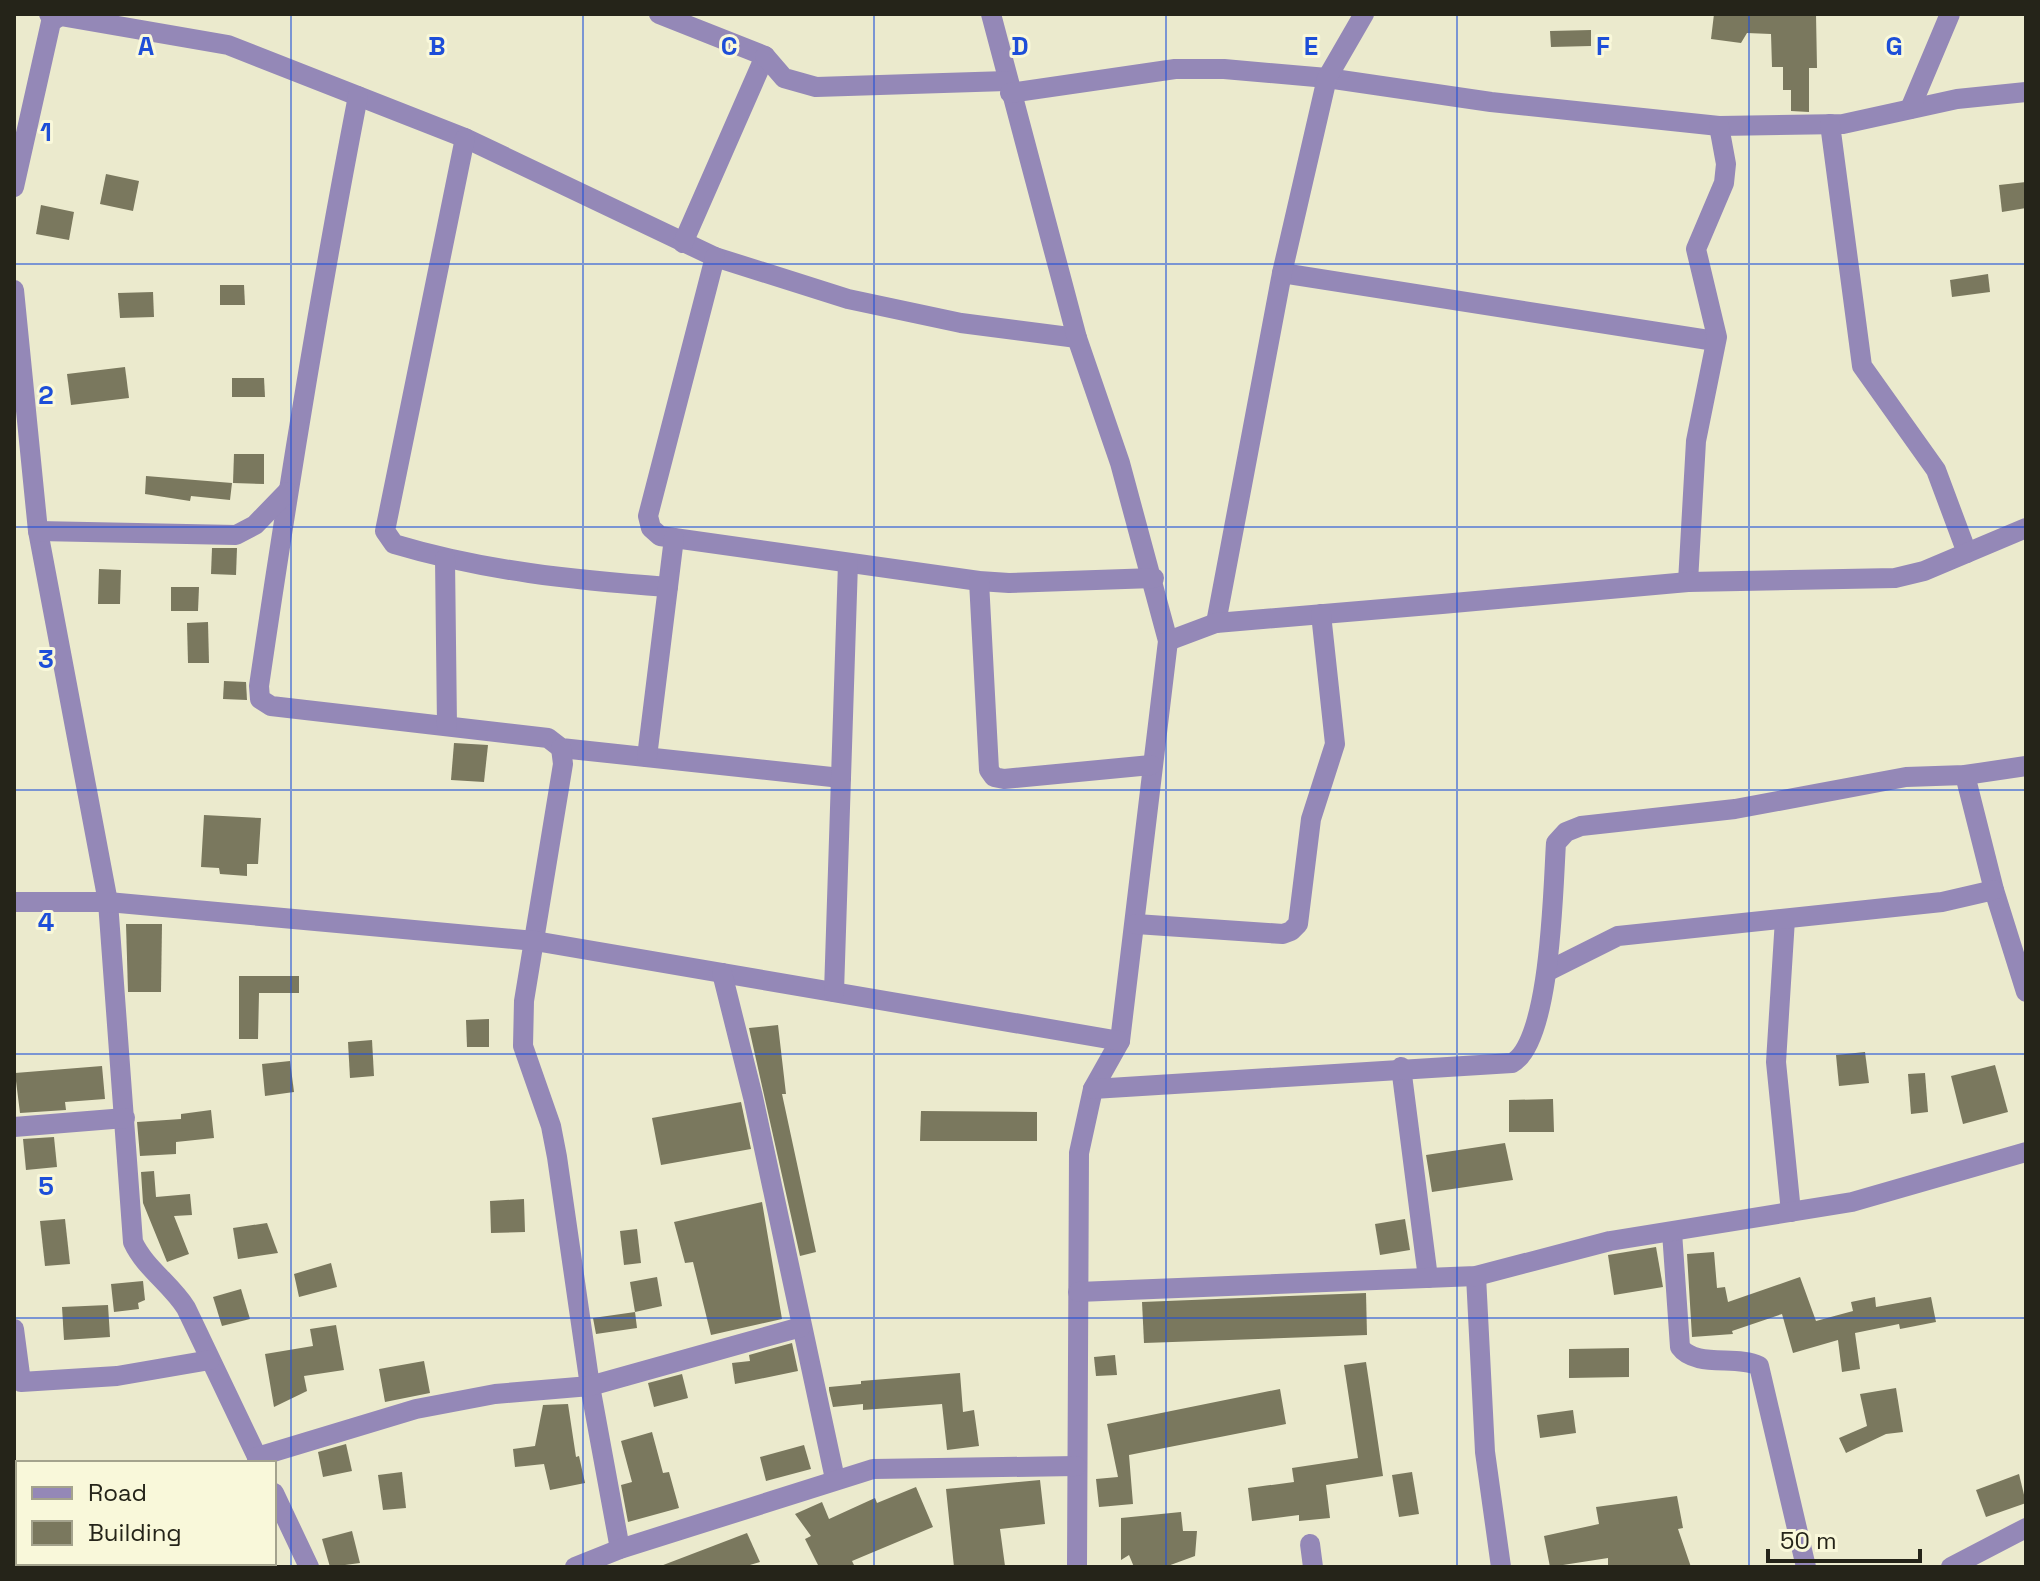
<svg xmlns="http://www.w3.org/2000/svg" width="2040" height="1581" viewBox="0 0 2040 1581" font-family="'Space Grotesk',sans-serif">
<rect width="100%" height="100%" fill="#ebeacd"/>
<g fill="#7a785e">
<path d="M1714,14h102l1,54h-8v44l-18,-1v-21h-8v-23h-11l-1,-33 -24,-1 -6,10 -30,-4z"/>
<path d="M1591,30v16l-40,1 -1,-16z"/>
<path d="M106,174l33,7 -6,30 -33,-7z"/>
<path d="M2026,182v26l-24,4 -3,-27z"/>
<path d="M41,205l33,7 -5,28 -33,-6z"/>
<path d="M1988,274l2,18 -38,5 -2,-17z"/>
<path d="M220,285h24l1,20h-25z"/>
<path d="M153,292l1,25 -34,1 -2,-25z"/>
<path d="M125,367l4,31 -58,7 -4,-31z"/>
<path d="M232,378h32l1,19h-33z"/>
<path d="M234,454h30v30l-31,-1z"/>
<path d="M146,476l86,7 -2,17 -39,-4 -1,5 -45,-7z"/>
<path d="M212,548h25l-1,27 -25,-1z"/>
<path d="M99,569l22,1 -1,34h-22z"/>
<path d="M171,587h28l-1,24h-27z"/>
<path d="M208,622l1,41h-21l-1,-40z"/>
<path d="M224,681l22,1 1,18 -24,-1z"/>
<path d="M454,743l34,2 -4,37 -33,-2z"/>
<path d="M204,815l57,3 -3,46h-11v12l-27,-2 -1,-6 -18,-1z"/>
<path d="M126,924h36l-1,68h-33z"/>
<path d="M239,976h60v17h-40l-1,46h-19z"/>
<path d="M489,1019v28h-22l-1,-27z"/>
<path d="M778,1025l8,69h-4l34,158 -16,4 -51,-228z"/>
<path d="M372,1040l2,36 -24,2 -2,-36z"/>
<path d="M1865,1052l4,31 -30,3 -3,-31z"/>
<path d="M290,1061l4,31 -29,4 -3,-32z"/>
<path d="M1995,1065l13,47 -45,12 -12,-48z"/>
<path d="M102,1066l3,33 -40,3 1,8 -46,3 -5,-40z"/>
<path d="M1925,1073l3,39 -17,2 -3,-40z"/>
<path d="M1553,1099l1,33h-45v-32z"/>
<path d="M741,1102l10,47 -90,16 -9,-47z"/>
<path d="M211,1110l3,28 -38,4v12l-36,2 -3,-34 44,-3v-5z"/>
<path d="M921,1111l116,1v29h-117z"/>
<path d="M54,1137l3,30 -31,3 -3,-31z"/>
<path d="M1505,1143l8,37 -81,12 -6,-37z"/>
<path d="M154,1171l2,26 34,-3 2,21 -18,1 15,38 -22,8 -24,-59 -2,-31z"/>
<path d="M524,1199l1,33 -34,1 -1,-32z"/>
<path d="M762,1202l20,117 -71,16 -18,-73 -8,1 -11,-41z"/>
<path d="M65,1219l5,45 -25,2 -5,-45z"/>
<path d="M1405,1219l5,31 -30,5 -5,-31z"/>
<path d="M267,1223l11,30 -40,6 -5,-31z"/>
<path d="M637,1229l4,34 -17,2 -4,-34z"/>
<path d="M1656,1247l7,40 -49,8 -6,-40z"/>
<path d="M1714,1252l3,36 8,-1 3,15 72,-25 16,44 37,-10 -2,-9 24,-5 1,10 55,-10 5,25 -36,7 -1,-5 -44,9 5,36 -18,3 -4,-32 -45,13 -11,-39 -50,17 1,3 -41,3 -5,-83z"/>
<path d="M331,1263l6,24 -38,10 -5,-23z"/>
<path d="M657,1277l5,29 -27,6 -5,-30z"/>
<path d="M143,1281l2,19 -7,3 1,6 -25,3 -3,-28z"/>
<path d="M241,1289l9,30 -28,7 -9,-29z"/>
<path d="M1366,1293l1,42 -223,8 -2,-41z"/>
<path d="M108,1305l2,32 -46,3 -2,-33z"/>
<path d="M635,1312l2,16 -41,6 -3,-16z"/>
<path d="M336,1325l8,45 -40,6 3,15 -33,16 -9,-53 48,-8 -3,-17z"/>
<path d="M792,1343l6,28 -63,13 -3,-21 18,-2 -1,-6z"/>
<path d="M1629,1348v29l-60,1v-29z"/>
<path d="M1115,1355l2,20 -21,1 -2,-19z"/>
<path d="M424,1361l6,32 -45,9 -6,-33z"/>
<path d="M1366,1362l17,114 -57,9 4,33 -31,3v-6l-47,6 -4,-33 46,-6 -2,-14 66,-10 -14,-93z"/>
<path d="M960,1373l3,39 11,-2 5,36 -32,4 -5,-46 -79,6v-6l-30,3 -4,-17v-3l32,-3v-3z"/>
<path d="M682,1374l6,24 -34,9 -6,-24z"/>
<path d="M1896,1388l7,44 -17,2 -40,19 -7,-15 28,-12 -7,-32z"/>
<path d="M1280,1389l6,35 -157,31 4,49 -34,3 -3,-28 22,-2 -11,-53z"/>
<path d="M568,1404l8,53 3,-1 6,27 -35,7 -6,-26 -29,3 -2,-18 22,-3 8,-41z"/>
<path d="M1573,1410l3,23 -36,5 -3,-23z"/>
<path d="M652,1432l11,41 6,-1 10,36 -51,14 -7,-37 11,-3 -11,-41z"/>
<path d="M346,1444l6,27 -29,6 -5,-25z"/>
<path d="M804,1445l7,24 -45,12 -6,-24z"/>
<path d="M402,1472l4,36 -23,2 -5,-35z"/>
<path d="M1412,1472l7,42 -20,3 -7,-42z"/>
<path d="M2019,1474l7,29 -40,14 -10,-27z"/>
<path d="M1040,1480l5,44 -45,5 5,37 -51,1 -8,-78z"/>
<path d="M916,1487l17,40 -81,34 3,6h-36l-14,-28 6,-3 -16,-22 27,-12 7,17 46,-21 2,5z"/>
<path d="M1677,1496l6,32 -5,1 13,38h-83v-9l-58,9 -6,-31 55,-12 -3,-17z"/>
<path d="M1181,1512l2,19h14l-2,25 -30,11h-31l-5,-12 -8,5v-42z"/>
<path d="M352,1531l8,32 -30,4 -8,-28z"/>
<path d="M747,1533l13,29 -17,5h-85z"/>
</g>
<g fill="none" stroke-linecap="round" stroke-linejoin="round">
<g stroke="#9488b7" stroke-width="20">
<path d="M49,14l179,31 237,93 250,119 133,42 113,24 116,15"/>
<path d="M659,14l106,42 -82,187"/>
<path d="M991,14l86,324 43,125 48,178 -48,400 -27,48 -14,64 -2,414"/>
<path d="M765,56l19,22 32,9 191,-6"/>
<path d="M1010,93l165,-24h49l103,9 164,24 228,24 124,-2 114,-25 69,-7"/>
<path d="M358,96c-38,196 -70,392 -99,590l1,13 11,7 277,32 13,10 280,30"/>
<path d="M1910,109l40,-95"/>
<path d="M1830,124l32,242 74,104 31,83"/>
<path d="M465,138l-80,393 9,13c90,27 180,36 274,43"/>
<path d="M14,187l37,-165 6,-4"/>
<path d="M715,257l-67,259 3,12 9,8 319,45 30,2 145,-5"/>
<path d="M1282,273l433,68"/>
<path d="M14,290l24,241 70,371 25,340c12,26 38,42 53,66l74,155"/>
<path d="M38,531l198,4 19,-10 32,-33"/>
<path d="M445,559l2,167"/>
<path d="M979,581l10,189 5,7 10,2 147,-14"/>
<path d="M1688,582l8,-141 21,-104 -21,-88 28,-66 2,-19 -7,-38"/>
<path d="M1216,623l66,-350 45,-195 37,-64"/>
<path d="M1168,641l48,-18 226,-19 246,-22 207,-4 29,-7 102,-43"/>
<path d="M561,748l2,16 -39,237 -1,45 28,80 6,31 33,229 30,163"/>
<path d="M647,757l27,-219"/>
<path d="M1965,775l29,115 32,102"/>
<path d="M14,902h94l427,39 585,100"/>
<path d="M1785,919l-9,143 15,150"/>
<path d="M1136,924l147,10 8,-3 7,-7 13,-105 24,-75 -14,-130"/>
<path d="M1548,971l70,-35 324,-34 52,-12"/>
<path d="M722,973l31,124 82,382"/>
<path d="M834,992l14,-429"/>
<path d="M1401,1067l27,211"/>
<path d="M1093,1089l419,-26c39,-20 41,-176 44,-220l10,-11 15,-6 154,-17 171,-32 59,-2 61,-9"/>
<path d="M14,1127l111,-9"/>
<path d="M1672,1232l8,115c15,21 57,8 79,19l47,201"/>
<path d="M1476,1276l9,176 16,115"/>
<path d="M1078,1292l398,-16 134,-35 242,-39 174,-50"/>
<path d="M14,1329l7,53 96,-6 93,-16"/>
<path d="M257,1457l159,-48 79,-15 95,-8 211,-59"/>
<path d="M274,1493l35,74"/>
<path d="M14,1526l4,2"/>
<path d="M1310,1544l3,23"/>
<path d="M55,1563v4"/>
<path d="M100,1563v4"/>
<path d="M575,1567l45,-18 253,-80 203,-3"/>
<path d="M1951,1567l75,-39"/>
</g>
</g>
<path fill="none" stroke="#1d4ed8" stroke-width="2" stroke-opacity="0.55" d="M291,14v1553M583,14v1553M874,14v1553M1166,14v1553M1457,14v1553M1749,14v1553M14,264h2012M14,527h2012M14,790h2012M14,1054h2012M14,1318h2012"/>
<g font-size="26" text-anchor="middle" font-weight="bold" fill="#1d4ed8" stroke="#f9f8da" stroke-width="6" stroke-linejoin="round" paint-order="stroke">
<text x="146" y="55">A</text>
<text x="437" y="55">B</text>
<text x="729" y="55">C</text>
<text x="1020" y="55">D</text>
<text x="1311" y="55">E</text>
<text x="1603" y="55">F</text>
<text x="1894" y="55">G</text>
<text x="46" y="141">1</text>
<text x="46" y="404">2</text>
<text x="46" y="668">3</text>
<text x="46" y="931">4</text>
<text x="46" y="1195">5</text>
</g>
<rect width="2040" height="1581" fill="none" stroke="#252419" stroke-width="32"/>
<rect x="16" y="1461" width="260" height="104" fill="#f9f8da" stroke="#a4a38d" stroke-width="2"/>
<rect x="32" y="1487" width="40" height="12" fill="#9488b7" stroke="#a4a38d" stroke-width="2"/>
<text x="88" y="1501" font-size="24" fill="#252419">Road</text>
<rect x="32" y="1521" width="40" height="24" fill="#7a785e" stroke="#a4a38d" stroke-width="2"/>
<text x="88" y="1541" font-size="24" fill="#252419">Building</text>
<path d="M1768 1549v12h152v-12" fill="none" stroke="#252419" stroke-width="4"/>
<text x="1780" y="1549" font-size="24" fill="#252419" stroke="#f9f8da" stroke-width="6" paint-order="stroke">50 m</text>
</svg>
